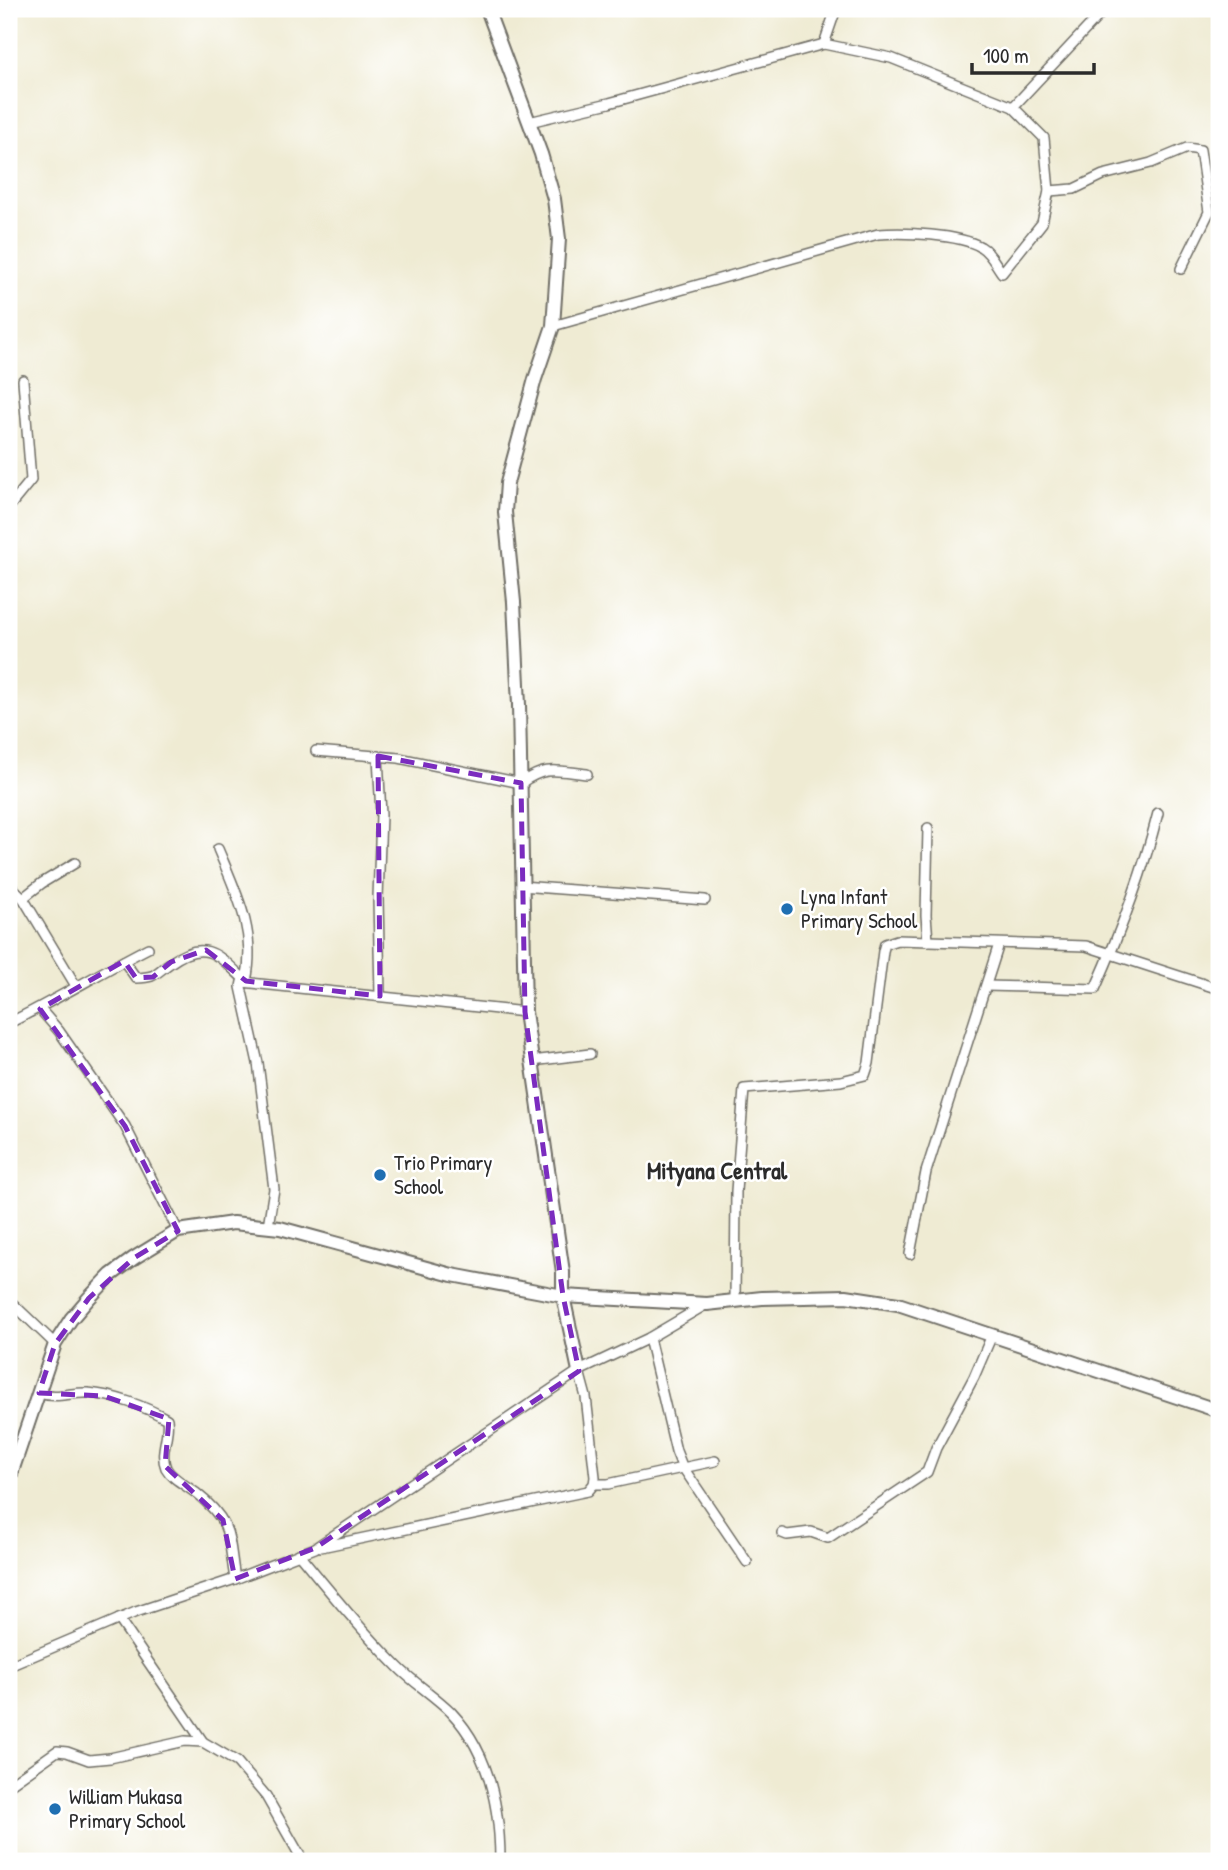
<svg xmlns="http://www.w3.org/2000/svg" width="1228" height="1870" viewBox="0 0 1228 1870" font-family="'Patrick Hand',sans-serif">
<rect width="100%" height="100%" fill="#fff"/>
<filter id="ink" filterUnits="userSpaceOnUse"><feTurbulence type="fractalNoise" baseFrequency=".0143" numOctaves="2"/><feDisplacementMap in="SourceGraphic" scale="14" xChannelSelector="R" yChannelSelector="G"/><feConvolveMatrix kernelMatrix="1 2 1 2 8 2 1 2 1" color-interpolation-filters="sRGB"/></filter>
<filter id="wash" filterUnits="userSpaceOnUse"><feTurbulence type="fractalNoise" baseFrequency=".00686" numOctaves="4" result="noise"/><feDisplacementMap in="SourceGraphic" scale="28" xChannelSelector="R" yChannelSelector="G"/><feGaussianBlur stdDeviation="1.57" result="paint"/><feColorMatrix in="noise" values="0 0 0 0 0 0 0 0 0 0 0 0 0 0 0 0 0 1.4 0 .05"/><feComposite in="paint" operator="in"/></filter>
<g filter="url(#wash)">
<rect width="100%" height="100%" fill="#efebd3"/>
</g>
<g filter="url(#ink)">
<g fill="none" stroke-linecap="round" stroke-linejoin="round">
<g stroke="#706e66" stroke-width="12">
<g id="street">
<path d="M824,44l12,-35"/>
<path d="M1013,107l92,-98"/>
<path d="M529,122l80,-19 215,-59 67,14 122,49 31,31 5,53 -7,32 -40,50c-6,-8 -12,-21 -21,-26 -22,-13 -77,-15 -103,-13l-325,92"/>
<path d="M1049,191l25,-2 29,-14 48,-12 36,-15 13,2 9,62 -28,57"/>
<path d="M9,507l22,-27 -8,-100"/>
<path d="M316,751l83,7 122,25c25,-18 36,-12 66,-9"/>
<path d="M378,756l3,59 -3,83 2,98"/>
<path d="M9,884l14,14 53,88"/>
<path d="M521,886l184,14"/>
<path d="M23,898l19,-15 33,-20"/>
<path d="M928,941l-2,-26 2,-87"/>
<path d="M124,961l12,17c21,-1 17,-3 34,-15 36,-26 49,-7 76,18 11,-49 -10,-89 -28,-132"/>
<path d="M986,986l109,3c25,-56 48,-117 63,-176"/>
<path d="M40,1009l19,22 66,95 53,105"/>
<path d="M9,1023c47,-23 92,-51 139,-75"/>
<path d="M532,1061l58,-7"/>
<path d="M268,1226l6,-37 -16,-126 -17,-76 1,-5 283,30"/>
<path d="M910,1254l16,-82 73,-228"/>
<path d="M9,1300l46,44"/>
<path d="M735,1301l1,-110 8,-102 97,-8 24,-6 4,-12 14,-112 2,-7 12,-4 189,6 133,43"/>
<path d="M649,1338l27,113 6,15 65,96"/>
<path d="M39,1393c18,6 32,-1 49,0 25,2 57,13 79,26 3,17 -8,32 -1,49 6,11 20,17 30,25 37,29 32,44 39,86"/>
<path d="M594,1484h14l107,-23"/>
<path d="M782,1533l5,2 24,-3 17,6 99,-66 9,-24 38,-71 18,-42"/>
<path d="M321,1547l267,-56 6,-7 1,-7 -9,-80 -7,-26"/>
<path d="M299,1554c32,39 63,77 99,113 16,16 37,29 53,45 38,40 49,96 49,149"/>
<path d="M119,1619l84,123 34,20 29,34 37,65"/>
<path d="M9,1666l127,-54 99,-33 80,-31 264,-177 70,-33 56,-33"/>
<path d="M9,1785l48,-34 10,1 22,8 21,-2 75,-17 18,1"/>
</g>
</g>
<g stroke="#706e66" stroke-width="16">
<g id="secondary">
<path d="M487,9l54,145 13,45 5,40 -6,87 -18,53 -28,104 -2,29 9,90 5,103 6,307 38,260v24l16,75"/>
<path d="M9,1480l46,-136 16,-25 18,-21 22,-23 23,-17 44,-27 55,-8 47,5 172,47 111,21 144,8 55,-6 84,-2 52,8 321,107"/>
</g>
</g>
<use href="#street" stroke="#fff" stroke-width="9"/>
<use href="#secondary" stroke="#fff" stroke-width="12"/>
</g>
</g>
<path fill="none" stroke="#7b2cbf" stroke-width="5" stroke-dasharray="14 9" stroke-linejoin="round" d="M378,756l143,27 4,229 38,284 16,75 -264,177 -80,31 -12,-59 -58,-54 4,-47 -65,-23 -65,-3 16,-49 34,-46 45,-40 44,-27 -53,-105 -85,-117 84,-48 12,17 17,-1 18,-15 35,-12 40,31 134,15z"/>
<g fill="#1f6fb2" stroke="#fff" stroke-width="2.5">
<circle cx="787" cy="909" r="7"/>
<circle cx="380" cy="1175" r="7"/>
<circle cx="55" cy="1809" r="7"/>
</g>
<g text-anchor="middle" stroke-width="5" stroke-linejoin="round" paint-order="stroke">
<g font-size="21" fill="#2b2b2b" stroke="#fff" text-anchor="start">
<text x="801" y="904">Lyna Infant<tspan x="801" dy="24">Primary School</tspan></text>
<text x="394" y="1170">Trio Primary<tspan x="394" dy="24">School</tspan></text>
<text x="69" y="1804">William Mukasa<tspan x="69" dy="24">Primary School</tspan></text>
</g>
<g font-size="24" font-weight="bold" fill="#2b2b2b" stroke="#fff">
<text x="717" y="1179">Mityana Central</text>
</g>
</g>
<rect width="1228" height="1870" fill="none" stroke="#fff" stroke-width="35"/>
<path d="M972 63v10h122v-10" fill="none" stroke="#2b2b2b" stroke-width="3.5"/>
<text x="983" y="63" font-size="21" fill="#2b2b2b" stroke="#ffffff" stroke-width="5" paint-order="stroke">100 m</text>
</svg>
